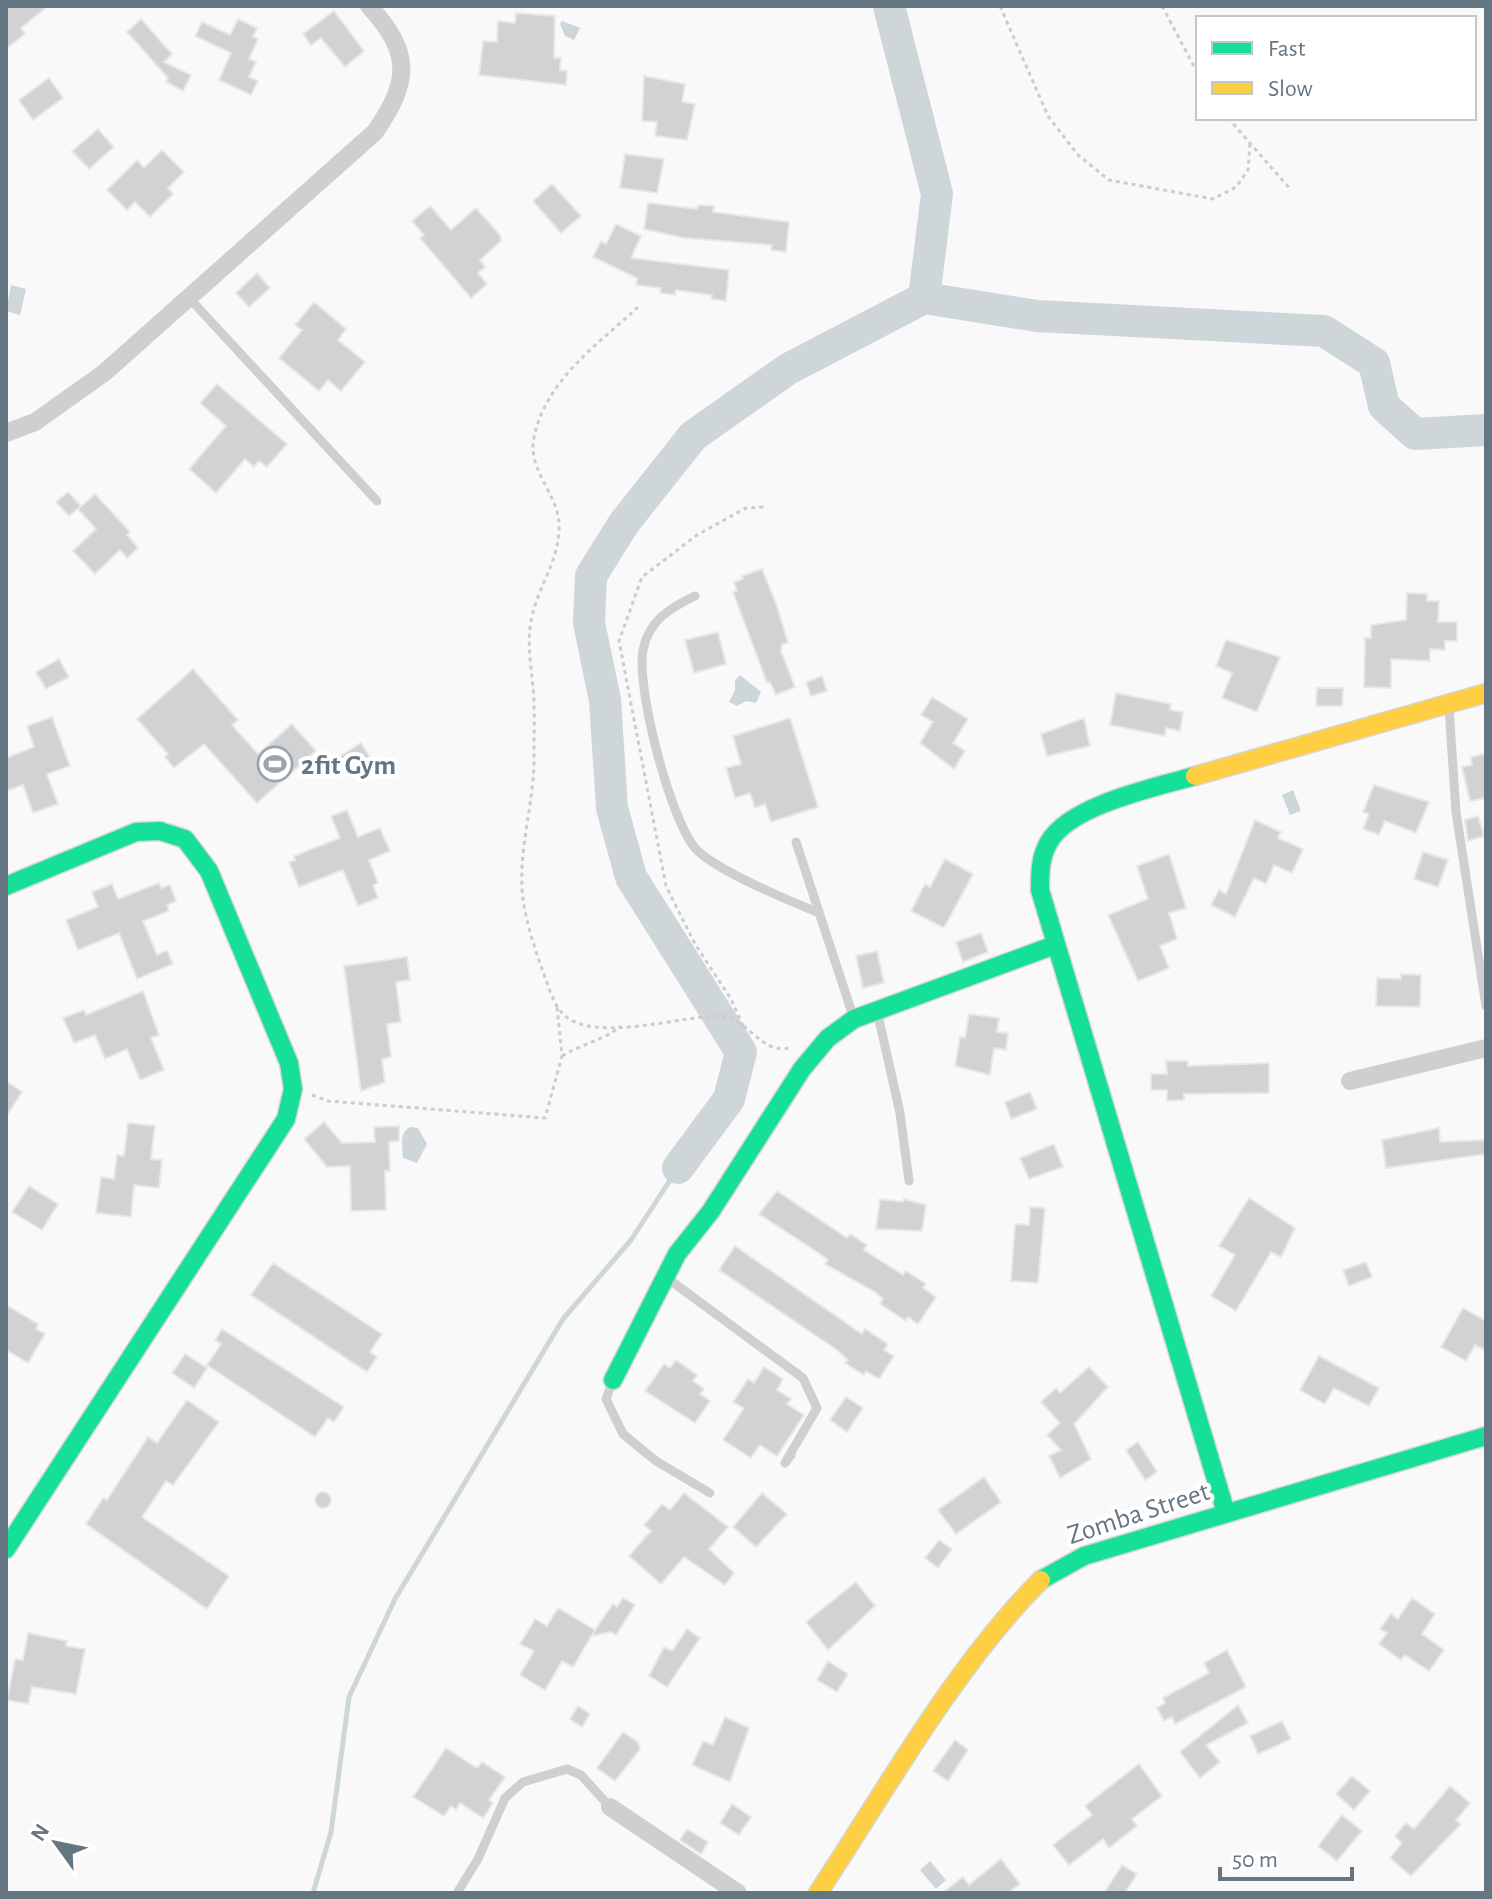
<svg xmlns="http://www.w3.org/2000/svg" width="1492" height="1899" viewBox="0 0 1492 1899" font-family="'Alegreya Sans',sans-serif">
<rect width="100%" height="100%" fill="#f9f9f9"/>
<g fill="#ced6d9">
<path d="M562,21l18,7 -6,12 -9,-4 -5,-12z"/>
<path d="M11,285l15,4 -6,26 -14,-4z"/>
<path d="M740,675l21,17 -5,11 -10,-2 -9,5 -8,-4 6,-12v-10z"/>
<path d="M1293,790l8,21 -11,4 -8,-20z"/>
<path d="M410,1127l8,1 9,16 -10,19 -14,-5c0,-10 -5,-25 7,-31z"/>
<path d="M930,1861l16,19 -10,9 -16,-19z"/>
</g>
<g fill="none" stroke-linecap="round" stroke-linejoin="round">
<path stroke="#ced6d9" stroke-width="5" d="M313,1893l18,-61 18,-135 46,-98 168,-280 68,-79 47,-72"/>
<g stroke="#ced6d9" stroke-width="32">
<path d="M889,6l48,188 -13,104"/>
<path d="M678,1168l51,-69 12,-47 -110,-175 -19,-69 -7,-108 -16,-77 2,-47 33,-53 69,-87 95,-67 136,-71 113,18 287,15 50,32 10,43 31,28 71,-4"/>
</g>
</g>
<g fill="#d0d2d3" stroke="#e8e8e8" stroke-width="2">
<path d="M6,6h42l-27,22 4,6 -19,15z"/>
<path d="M334,11l30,40 -19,16 -24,-29 -10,7 -8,-11z"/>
<path d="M516,13l39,3 -1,42h7l-1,12 7,1 -1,14 -87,-10 4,-34 14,1 1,-21 17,2z"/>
<path d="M141,19l31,35 -8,8 27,13 -8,16 -17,-9 2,-4 -41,-46z"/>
<path d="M238,19l19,9 -4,9 5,2 -9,20 7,3 -7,15 9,4 -7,14 -32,-15 12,-27 -36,-17 7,-14 28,13z"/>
<path d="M644,76l41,8 -3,18 13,2 -8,36 -32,-4 2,-14 -15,-1z"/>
<path d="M49,78l14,20 -30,22 -14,-20z"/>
<path d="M98,129l16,18 -25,22 -17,-18z"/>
<path d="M162,150l22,22 -16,16 5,6 -23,23 -15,-15 -8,8 -20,-20 30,-30 7,8z"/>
<path d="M625,154l39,5 -7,34 -37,-5z"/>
<path d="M552,184l29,32 -20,17 -28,-32z"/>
<path d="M648,203l49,6 1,-4 16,1 -1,6 76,10 -3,30 -15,-2 1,-5 -88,-7 -40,-9z"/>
<path d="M430,206l21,24 25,-22 24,27 1,6 -21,19 5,7 -7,6 9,11 -16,14 -51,-60 4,-3 -12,-14z"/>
<path d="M616,224l25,12 -10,22 98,12 -3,31 -15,-2 1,-4 -36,-5 -1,5 -15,-2 1,-5 -25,-3 1,-7 -44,-21 8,-16 5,3z"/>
<path d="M257,273l13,15 -21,19 -13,-14z"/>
<path d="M314,302l32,27 -8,11 27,22 -24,29 -13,-11 -9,11 -40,-33 23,-28 -7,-5z"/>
<path d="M217,384l70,60 -20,23 -8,-6 -5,6 -9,-8 -29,34 -27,-24 37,-43 -26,-23z"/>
<path d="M68,492l13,14 -12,10 -13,-14z"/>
<path d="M95,494l35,38 -3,3 11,13 -11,10 -7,-8 -25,24 -22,-23 23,-22 -18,-20z"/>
<path d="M762,569l15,37 11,37 -6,1 -1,7 14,36 -19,8 -6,-13 -3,1 -34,-91 4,-1 -3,-9 9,-3 -1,-3z"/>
<path d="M1407,593l20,1v7h12l-1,21h19v19h-12v9l-15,-1v12l-39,-2v29l-27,-1 1,-49h6v-13l35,-5z"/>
<path d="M718,632l8,32 -32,9 -9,-33z"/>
<path d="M1226,640l54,17 -23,55 -35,-14 10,-25 -16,-7z"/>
<path d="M59,659l10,18 -23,12 -10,-17z"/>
<path d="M193,669l45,51 -6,5 26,29 34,-30 24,27 -59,52 -53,-59 -30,24 -9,-11 3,-3 -31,-35z"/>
<path d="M822,676l5,15 -16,5 -5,-14z"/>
<path d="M1317,688h26l-1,18h-26z"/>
<path d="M1116,693l55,11 -1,6 13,2 -3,19 -14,-3 -1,8 -55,-11z"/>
<path d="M932,697l36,22 -15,24 12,8 -11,18 -34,-26 13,-21 -12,-7z"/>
<path d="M52,717l18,49 -23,8 11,30 -25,9 -10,-28 -17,6v-33l28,-11 -7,-21z"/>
<path d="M790,718l28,89 -47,15 -6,-18 -10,4 -5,-15 -15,5 -9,-30 15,-4 -8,-28z"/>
<path d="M1084,718l6,28 -43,10 -6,-22z"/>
<path d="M361,743l9,14 -22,14 -9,-14z"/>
<path d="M1486,753v45l-16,3 -8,-34 10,-2 -1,-8z"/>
<path d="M1374,785l55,17 -13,31 -31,-12 -6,14 -16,-6 6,-15 -6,-2z"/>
<path d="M347,810l11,27 22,-9 10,23 -21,9 9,23 -5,2 5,13 -20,8 -15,-36 -44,17 -10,-25 6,-2 -1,-4 46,-18 -9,-22z"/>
<path d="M1478,816l6,20 -16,5 -3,-21z"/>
<path d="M1255,820l26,12 -3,6 25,11 -11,24 -18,-8 -8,19 -12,-6 -19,39 -24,-12 8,-15 7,4z"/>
<path d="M1423,852l25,8 -10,27 -24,-8z"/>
<path d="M1169,854l17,54 -17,5 8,26 -17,7 9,22 -31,13 -30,-66 40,-16 -11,-33z"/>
<path d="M945,859l28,15 -29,54 -33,-17 14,-27 5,3z"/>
<path d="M159,883l2,5 9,-3 6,16 -9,4 2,6 -26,10 14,34 10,-5 6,14 -36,15 -18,-46 -41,17 -12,-30 32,-13 -6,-15 20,-8 6,15z"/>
<path d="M981,933l7,19 -25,10 -7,-20z"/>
<path d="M877,951l7,32 -21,5 -7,-32z"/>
<path d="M407,957l3,23 -14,2 5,40 -14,2 4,33 -9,2 3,23 -24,9 -17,-125z"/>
<path d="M1401,974l20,1 -1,32 -44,-1 1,-28 24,1z"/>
<path d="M143,991l16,44 -8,3 13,32 -24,10 -13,-31 -22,10 -10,-24 -21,8 -11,-25 21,-8 2,5z"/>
<path d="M969,1014l30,4 -2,14 11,1 -2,17 -12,-2 -4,27 -35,-9 5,-29 5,1z"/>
<path d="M1166,1061h22v5l81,-3v30l-85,1v6l-17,1v-11h-16v-16h16z"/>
<path d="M6,1081l16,11 -16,25z"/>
<path d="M1030,1092l7,17 -26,10 -6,-17z"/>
<path d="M324,1122l18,21 33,-1 -1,-15 25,-1v15l-10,1 1,29h-5l1,39 -35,1 -1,-45 -23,1 -23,-28z"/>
<path d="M128,1123l27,3 -4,33 11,1 -3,28 -25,-3 -3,32 -35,-4 5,-36 13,2 3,-24 7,1z"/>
<path d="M1439,1128l1,14 46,-2v14l-100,14 -4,-28z"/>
<path d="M1054,1144l9,23 -34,12 -9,-21z"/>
<path d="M29,1186l29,18 -16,26 -30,-18z"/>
<path d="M777,1191l70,47 3,-4 17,11 -3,5 39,25 3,-4 20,13 -3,4 13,9 -18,27 -10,-7 -2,4 -26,-17 3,-5 -8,-7 -50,-28 3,-4 -8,-6 -61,-40z"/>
<path d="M1249,1198l46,30 -14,29 -10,-5 -35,59 -25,-15 24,-41 -16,-9z"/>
<path d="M880,1199l23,3 1,-3 22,6 -4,26 -46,-2z"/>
<path d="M1030,1207l15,1 -7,75 -27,-2 4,-57 14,1z"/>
<path d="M735,1246l127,88 3,-5 23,15 -4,6 10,6 -15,23 -13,-8 -2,4 -19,-12 3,-3 -11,-10 -118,-80z"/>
<path d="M1366,1262l6,15 -23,9 -6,-16z"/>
<path d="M273,1263l109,71 -12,18 7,5 -10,15 -116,-77z"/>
<path d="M6,1305l32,19 -2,5 9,5 -17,29 -22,-13z"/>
<path d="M1463,1308l23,13v30l-11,-6 -9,16 -25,-14z"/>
<path d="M222,1329l122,78 -10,15 -6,-4 -13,19 -108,-72 14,-21 -6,-4z"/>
<path d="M185,1354l22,14 -13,20 -22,-15z"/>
<path d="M1319,1356l60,32 -10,18 -35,-18 -9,16 -25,-14z"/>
<path d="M676,1360l21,15 -4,6 11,8 -4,5 10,7 -15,22 -50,-32 19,-27 6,4z"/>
<path d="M764,1367l19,12 -6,11 14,9 -4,5 17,11 -27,41 -17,-11 -9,13 -28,-18 21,-32 -11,-6 15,-23 6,4z"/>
<path d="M1089,1367l19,20 -34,37 17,35 -31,19 -11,-22 12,-6 -14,-15 13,-12 -19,-21 15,-14 4,5z"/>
<path d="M846,1397l17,11 -16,24 -17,-12z"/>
<path d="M187,1400l32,22 -46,63 -7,-4 -24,36 87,59 -22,33 -121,-85 17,-26 4,2 41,-63 9,6z"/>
<path d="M1138,1442l19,30 -12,8 -19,-30z"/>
<path d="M984,1477l17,25 -45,32 -18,-24z"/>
<circle cx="323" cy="1500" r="8"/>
<path d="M684,1493l44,34 -19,22 25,24 -9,12 -41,-28 -23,27 -32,-28 22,-25 -7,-6 18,-21 8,6z"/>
<path d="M762,1493l25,21 -31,33 -23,-20z"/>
<path d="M939,1540l13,9 -14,19 -13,-10z"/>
<path d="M856,1582l19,24 -47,44 -22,-28z"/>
<path d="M623,1598l12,7 -19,30 -5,-3 -20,4 22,-32 4,3z"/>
<path d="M1412,1598l23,16 -13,20 22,16 -15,21 -24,-16 -4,5 -22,-16 8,-11 -7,-4 11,-15 7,5z"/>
<path d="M558,1608l37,22 -22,37 -11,-6 -17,29 -25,-15 14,-24 -14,-7 15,-25 12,7z"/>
<path d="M687,1629l13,9 -33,49 -18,-11 15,-29 8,4z"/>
<path d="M28,1633l39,8 -1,5 19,3 -9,45 -44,-7 -4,17 -21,-4 8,-41 8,1z"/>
<path d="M1227,1650l19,37 -71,37 -3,-7 -8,4 -7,-13 8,-5 -2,-5 46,-25 -5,-10z"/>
<path d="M828,1661l20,13 -11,18 -20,-12z"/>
<path d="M1238,1705l10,18 -42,22 14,17 -20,16 -20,-26z"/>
<path d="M578,1706l12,8 -8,13 -12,-8z"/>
<path d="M725,1717l24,11 -19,54 -38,-17 11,-24 10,4z"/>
<path d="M1282,1721l9,18 -33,15 -8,-18z"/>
<path d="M623,1732l15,10 2,7 -25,32 -18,-13z"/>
<path d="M955,1740l13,10 -20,31 -15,-10z"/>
<path d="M446,1748l31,20 5,-6 23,15 -16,23 4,3 -10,15 -23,-15 -4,7 -5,-4 -7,10 -31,-19z"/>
<path d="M1139,1764l23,32 -30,23 5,7 -28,22 -6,-9 -34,26 -16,-20 39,-30 -7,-9z"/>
<path d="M1352,1776l18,15 -16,19 -18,-16z"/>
<path d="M1450,1786l20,17 -14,17 5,4 -50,52 -21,-18 12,-15 -7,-7 11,-13 8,6z"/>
<path d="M732,1804l19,13 -12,18 -19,-12z"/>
<path d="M1342,1815l20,16 -25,30 -19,-15z"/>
<path d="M687,1829l21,13 -7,12 -21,-14z"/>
<path d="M1001,1859l19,25 -12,9h-66l21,-16 6,8z"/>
<path d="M1122,1865l15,9 -12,19h-21z"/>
</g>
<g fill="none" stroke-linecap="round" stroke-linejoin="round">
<g stroke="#d5d6d7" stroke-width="21">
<g id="fast">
<path d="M1195,776c-39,11 -125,29 -146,66 -9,15 -9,31 -9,48l186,623"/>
<path d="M6,886l130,-54 24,-1 25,8 24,32 80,192 4,26 -7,30 -280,430"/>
<path d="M613,1380l64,-126 34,-43 91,-142 26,-31 26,-19 201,-74"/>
<path d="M1041,1580l43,-24 402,-120"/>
</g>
</g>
<g stroke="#d5d6d7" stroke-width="21">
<g id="slow">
<path d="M1195,776l291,-83"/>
<path d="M818,1893c66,-100 139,-230 223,-313"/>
</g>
</g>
<g stroke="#cbcccd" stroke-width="3" stroke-dasharray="4 4" stroke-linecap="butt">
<path d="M1000,6l48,110 30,39 31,25 104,19 23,-12 12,-17 2,-27"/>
<path d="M1162,6l36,68"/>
<path d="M1228,118l63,72"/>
<path d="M638,307c-40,37 -92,73 -104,130 -7,32 23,56 25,86 2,36 -22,64 -28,98 -4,23 0,44 2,66 2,22 1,45 1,67 1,48 -17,97 -11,145 3,23 11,47 19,70 5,13 10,33 20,44 29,32 121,2 159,3 26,1 40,39 69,32"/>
<path d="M743,1026l-12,-27 -36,-55 -29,-58 -47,-245 23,-64 55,-42 49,-27 18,-1"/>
<path d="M562,1056c20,-12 42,-16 59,-30"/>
<path d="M312,1095l16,6 217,17 17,-62 -5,-49"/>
</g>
<g stroke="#cecfd0" stroke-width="9">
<path d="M190,299l187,202"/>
<path d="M695,596c-25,12 -46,24 -52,54 -7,38 27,168 52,198 19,22 95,53 124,65"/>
<path d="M1449,708l7,104 30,194"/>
<path d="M796,842l57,174"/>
<path d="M878,1015l22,98 9,68"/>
<path d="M667,1278l136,100 14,30 -32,55 6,-8"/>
<path d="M612,1383l-6,16 17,35 33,27 54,32"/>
<path d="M457,1893l21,-34 27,-61 18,-16 44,-13 14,6 29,32"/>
</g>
<g stroke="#cecfd0" stroke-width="18">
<path d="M6,433l29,-11 69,-49 271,-241c36,-52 36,-80 -6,-126"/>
<path d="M1350,1081l136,-33"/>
<path d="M610,1807l128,86"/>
</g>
<use href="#fast" stroke="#16e098" stroke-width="18"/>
<use href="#slow" stroke="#ffcf43" stroke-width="18"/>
</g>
<defs>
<g id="stadium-ring" transform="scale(1.8)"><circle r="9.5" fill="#fff" stroke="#99a4ac" stroke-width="1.5"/><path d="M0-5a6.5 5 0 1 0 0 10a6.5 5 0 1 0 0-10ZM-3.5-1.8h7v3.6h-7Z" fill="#99a4ac"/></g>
</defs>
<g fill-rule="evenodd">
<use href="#stadium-ring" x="275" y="764"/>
</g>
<g text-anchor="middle" stroke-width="8" stroke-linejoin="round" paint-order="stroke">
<g font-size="28" font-weight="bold" fill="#657683" stroke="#fff" text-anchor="start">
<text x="301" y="774">2fit Gym</text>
</g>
<g font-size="28" fill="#657683" stroke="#fff">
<text transform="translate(1138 1512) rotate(-18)" y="10">Zomba Street</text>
</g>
</g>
<rect width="1492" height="1899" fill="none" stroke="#657683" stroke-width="16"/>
<rect x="1196" y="16" width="280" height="104" fill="#ffffff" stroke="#c1c8cd" stroke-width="2"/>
<rect x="1212" y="42" width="40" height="12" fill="#16e098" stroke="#c1c8cd" stroke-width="2"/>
<text x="1268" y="56" font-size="24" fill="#657683">Fast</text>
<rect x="1212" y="82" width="40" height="12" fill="#ffcf43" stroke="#c1c8cd" stroke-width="2"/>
<text x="1268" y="96" font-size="24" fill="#657683">Slow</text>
<g transform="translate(56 1843) rotate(303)" stroke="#ffffff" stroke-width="6" paint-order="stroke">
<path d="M0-6L14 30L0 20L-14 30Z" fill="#657683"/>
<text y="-12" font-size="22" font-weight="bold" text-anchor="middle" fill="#657683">N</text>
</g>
<path d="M1220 1867v12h132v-12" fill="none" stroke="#657683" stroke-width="4"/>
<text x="1232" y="1867" font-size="24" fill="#657683" stroke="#ffffff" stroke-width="6" paint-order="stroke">50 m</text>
</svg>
